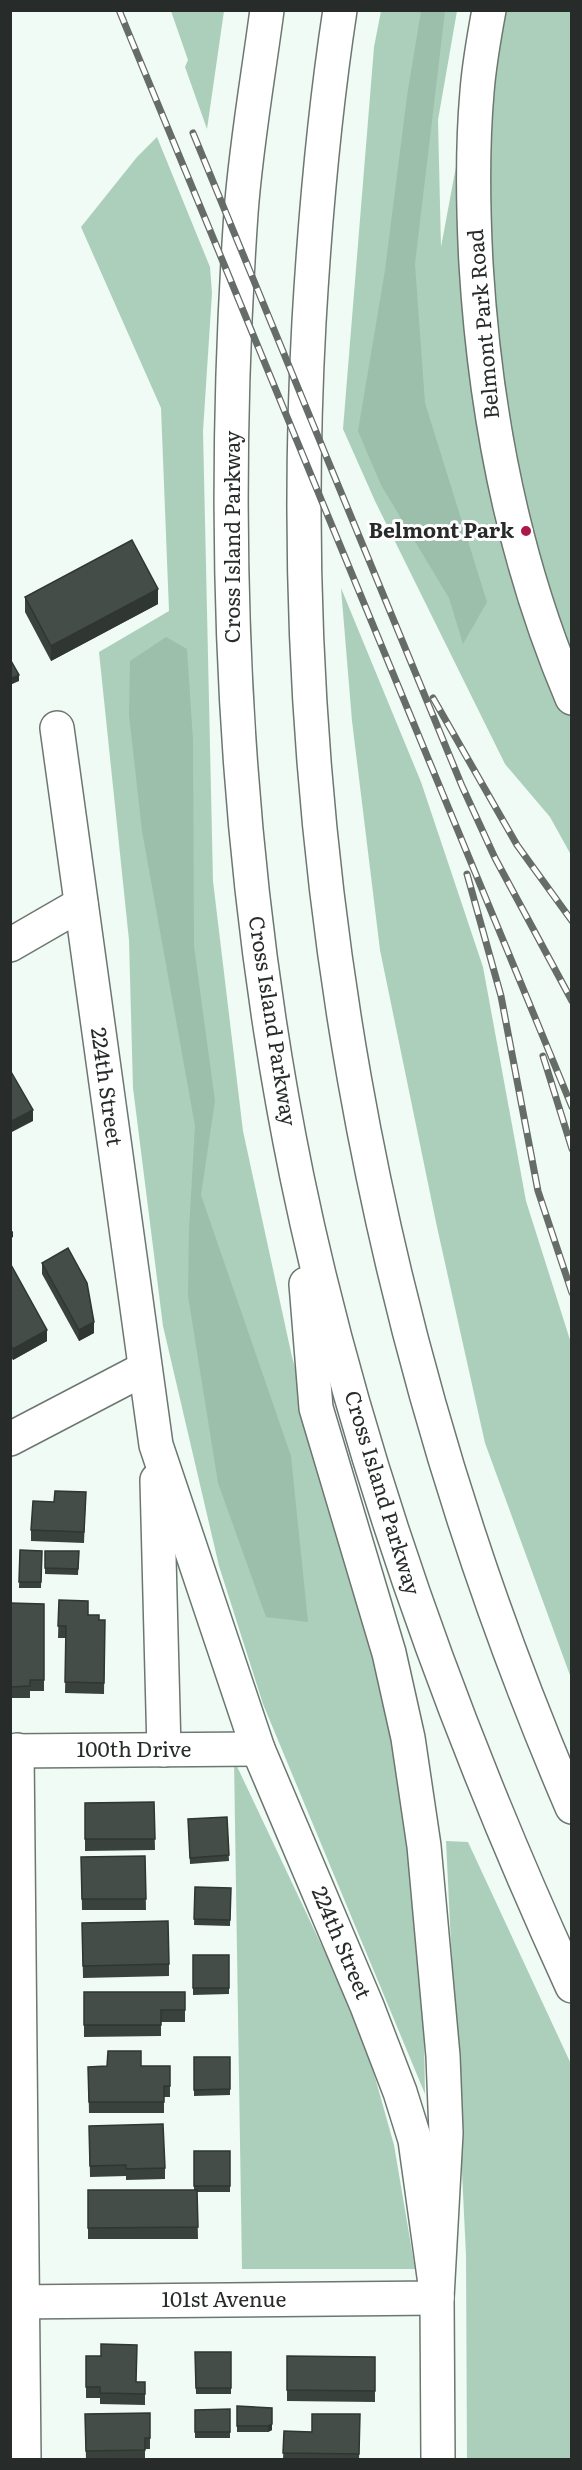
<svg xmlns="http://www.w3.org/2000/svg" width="582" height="2470" viewBox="0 0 582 2470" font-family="Literata,serif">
<rect width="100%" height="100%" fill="#effbf4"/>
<g fill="#accfbb">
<path d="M171,11h53l-17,118 -22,-62 3,-7z"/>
<path d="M381,11h76l-19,109 3,127 44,-236h86v844l-21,-38 -45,-53 -130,-263 -32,-72 31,-382z"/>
<path d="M157,137l53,130 2,26 -9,138 10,450 30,250 49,226 76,260 54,294 3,183 -162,-390 -44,-138 -56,-240 -30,-238 -4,-148 -30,-288 70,-41 -8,-203 -80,-181 56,-70z"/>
<path d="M341,588l80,194 62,185 43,234 45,142v335l-86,-235 -48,-216 -57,-277 -28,-229z"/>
<path d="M234,1760l128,271 32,114 21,124h-173z"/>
<path d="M446,1841l22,1 103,222v395h-104l-1,-204z"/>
</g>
<g fill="#9cbfab">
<path d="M421,11h24l-30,253 10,139 62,199 -24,42 -14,-46 -68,-113 -23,-54 27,-161 22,-174z"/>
<path d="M166,637l21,12 6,91 1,206 21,155 -14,94 90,261 17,166 -42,-5 -48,-134 -30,-187 1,-67 6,-103 -53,-295 -13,-116 1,-54z"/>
</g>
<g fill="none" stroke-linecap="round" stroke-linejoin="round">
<g stroke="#6d7771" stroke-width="36">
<g id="minor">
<path d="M489,10c-5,27 -10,55 -12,82 -5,57 -4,115 -1,172 9,150 37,296 96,434"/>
<path d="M10,945l71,-41"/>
<path d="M10,1439l134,-70"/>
<path d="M157,1480l7,270"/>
<path d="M17,1750l7,710"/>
<path d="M10,1751l248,-2"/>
<path d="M10,2302l427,-4 -22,-158 -15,-48 -33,-86 -109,-257 -102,-304 -99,-717"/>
</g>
</g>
<g stroke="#6d7771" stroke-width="36">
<path id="tertiary" d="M437,2298l1,162"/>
</g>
<g stroke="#6d7771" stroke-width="36">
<g id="motorway">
<path d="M267,10c-9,68 -21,135 -26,203 -22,322 -9,647 56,964 58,280 156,549 275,809"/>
<path d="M340,10c-16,105 -25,207 -31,312 -28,509 62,1017 263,1485"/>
<path d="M306,1284l10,124 73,245 19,85 16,108 19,210 3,77 -9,165"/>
</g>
</g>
<use href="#minor" stroke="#fff" stroke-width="33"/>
<use href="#tertiary" stroke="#fff" stroke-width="33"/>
<use href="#motorway" stroke="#fff" stroke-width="33"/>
<g stroke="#666d69" stroke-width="7">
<g id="rail">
<path d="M119,10l453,1097"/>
<path d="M193,133l269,653 33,72 77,143"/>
<path d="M433,698l84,147 55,76"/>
<path d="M467,874l34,122 37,195 34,102"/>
<path d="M543,1056l29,93"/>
</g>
</g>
<use href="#rail" stroke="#fff" stroke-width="4.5" stroke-dasharray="14" stroke-linecap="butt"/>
</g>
<g fill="#3a423d">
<path d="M25,597l133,7 -107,57 -26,-49z"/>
<path d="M10,1263l37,78 -34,19 -3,-4z"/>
<path d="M42,1263l52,70 -15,8 -37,-67z"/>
<path d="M86,1492l-2,51 -53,-2v-11l23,-28z"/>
<path d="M20,1550l22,1 -1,37h-22z"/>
<path d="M45,1551h34l-1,24 -33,-1z"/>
<path d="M59,1600l40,20h6l-1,74 -39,-1 1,-55h-8z"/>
<path d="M10,1603l34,1v87h-14v7h-20z"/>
<path d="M154,1802l1,48 -70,1v-48z"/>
<path d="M227,1817l2,44 -39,3 -2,-45z"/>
<path d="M145,1856l1,54h-64l-1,-53z"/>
<path d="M195,1887l36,1 -1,38 -36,-1z"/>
<path d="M82,1923l87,41v12l-86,2z"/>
<path d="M193,1955h36v39l-36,1z"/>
<path d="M84,1992h101v30h-24v14l-77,1z"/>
<path d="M230,2057v38l-36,1v-6z"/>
<path d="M170,2066v31h-6v16h-75l-1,-46z"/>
<path d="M89,2126l76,42v11l-39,1v-4l-36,1z"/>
<path d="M194,2151h36v41h-33l1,47h-110v-49h106z"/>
<path d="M195,2352h36v42h-35z"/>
<path d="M86,2356l50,26h9v23l-45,-1v-6h-14z"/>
<path d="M287,2356l88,1v45l-88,-1z"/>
<path d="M237,2406l35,2v22l-4,2h-31z"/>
<path d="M230,2409v29h-35v-28z"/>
<path d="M150,2413v36h-5v11h-59l-1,-46z"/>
<path d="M360,2414l-1,46h-76l1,-29 28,1z"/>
</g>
<g fill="#303632">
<path d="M158,589v15l-107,57v-15z"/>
<path d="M19,675v6l-9,4v-6z"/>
<path d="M33,1110v11l-23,12v-11z"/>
<path d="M13,1231v6l-3,2v-6z"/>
<path d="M94,1322v11l-15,8v-11z"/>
<path d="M47,1330v11l-34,19v-11z"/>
<path d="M272,2424v6l-4,2v-6z"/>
</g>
<g fill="#444d47" stroke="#303632" stroke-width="1.5">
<path d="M132,540l26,49 -107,57 -26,-49z"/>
<path d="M10,659l9,16 -9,4z"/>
<path d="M10,1070l23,40 -23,12z"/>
<path d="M68,1248l19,35 7,39 -15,8 -37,-67z"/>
<path d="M10,1263l37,67 -34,19 -3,-5z"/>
<path d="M55,1491l31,1 -2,40 -53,-2 2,-29 21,1z"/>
<path d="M20,1550l22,1 -1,31h-22z"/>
<path d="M45,1551h34l-1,18 -33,-1z"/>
<path d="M59,1600l29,1v14h11v5h6l-1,63 -39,-1 1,-56h-8z"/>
<path d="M10,1603l34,1v76h-14v6l-20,1z"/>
<path d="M154,1802l1,37h-70v-36z"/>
<path d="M227,1817l2,38 -39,3 -2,-39z"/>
<path d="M145,1856l1,43h-64l-1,-42z"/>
<path d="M195,1887l36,1 -1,32 -36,-1z"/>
<path d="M168,1921l1,43 -86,2 -1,-43z"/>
<rect x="193" y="1955" width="36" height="33"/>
<path d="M84,1992h101v18h-24v15h-77z"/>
<path d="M108,2051h33v15h29v20h-6v16h-75l-1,-35 19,-1z"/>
<path d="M194,2057h36v32l-36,1z"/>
<path d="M163,2124l2,44 -39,1v-4l-36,1 -1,-40z"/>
<rect x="194" y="2151" width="36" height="35"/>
<path d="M88,2190h109l1,37 -110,1z"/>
<path d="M101,2344l36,1 -1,37h9v12l-45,-1v-6h-14v-31h15z"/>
<path d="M195,2352h36v36h-35z"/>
<path d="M287,2356l88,1v34l-88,-1z"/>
<path d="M237,2406l35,2v16l-4,2h-31z"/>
<path d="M230,2409v23h-35v-22z"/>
<path d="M150,2413v25h-5v12l-59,1 -1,-37z"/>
<path d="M312,2414h48l-1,40 -76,-1 1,-22 28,1z"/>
</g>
<circle fill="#ac1847" stroke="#fff" stroke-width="2" cx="526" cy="531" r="6"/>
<g text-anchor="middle" stroke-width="6" stroke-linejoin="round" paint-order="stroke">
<g font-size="21" fill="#272b29" stroke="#fff">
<text transform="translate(484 324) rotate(-95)" y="7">Belmont Park Road</text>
<text transform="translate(233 537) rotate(-90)" y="7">Cross Island Parkway</text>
<text transform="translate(272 1021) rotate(81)" y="7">Cross Island Parkway</text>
<text transform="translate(106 1087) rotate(82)" y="7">224th Street</text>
<text transform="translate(382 1493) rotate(73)" y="7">Cross Island Parkway</text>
<text x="134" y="1757">100th Drive</text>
<text transform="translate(341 1943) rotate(67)" y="7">224th Street</text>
<text x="224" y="2307">101st Avenue</text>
</g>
<g font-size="21" font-weight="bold" fill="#272b29" stroke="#fff" text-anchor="end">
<text x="514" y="538">Belmont Park</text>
</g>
</g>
<rect width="582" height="2470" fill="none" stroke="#272b29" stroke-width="24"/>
</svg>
